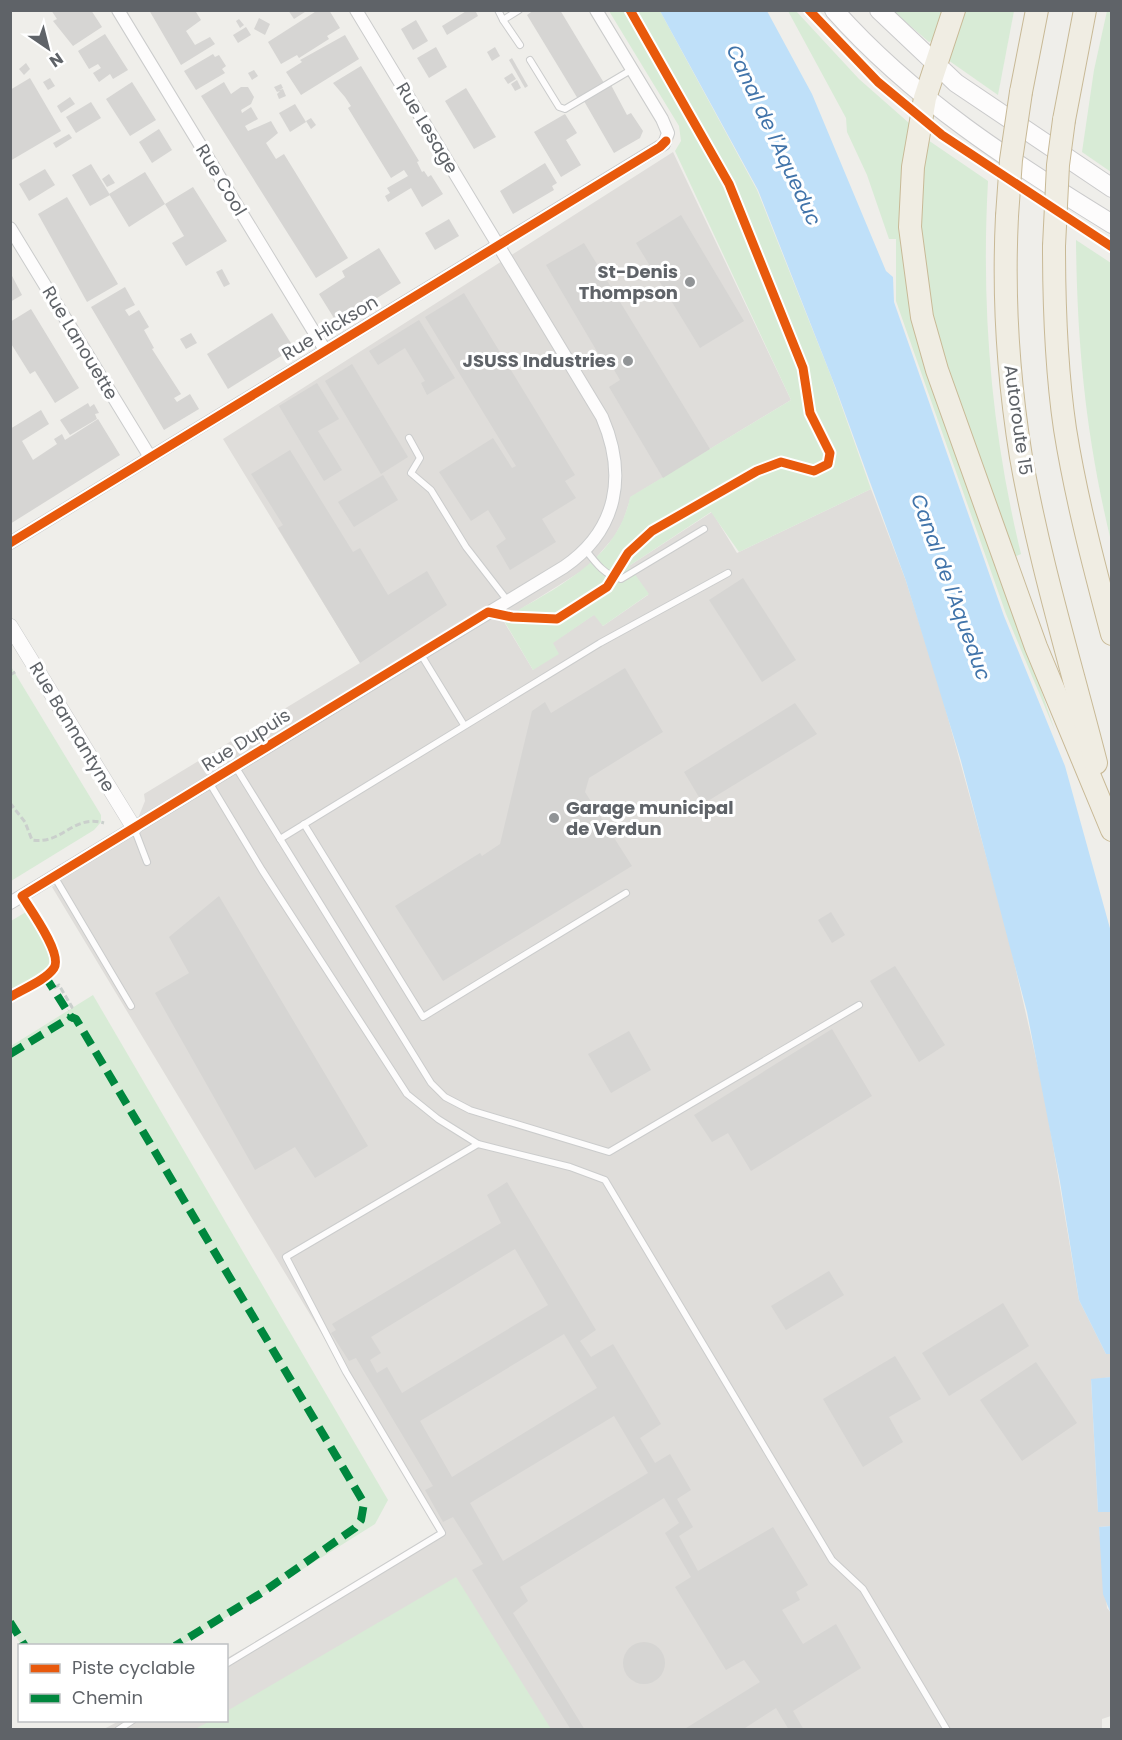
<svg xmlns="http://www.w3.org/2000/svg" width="1122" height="1740" viewBox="0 0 1122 1740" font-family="Poppins,sans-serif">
<rect width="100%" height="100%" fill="#efeeea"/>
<path fill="#dfddda" d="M673,152l118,248 -160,97 -8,24 -9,16 -26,30 -85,53 30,50 19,-27 43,-29 8,12 45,-31 -19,-29 83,-54 25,41 134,-64 35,92 34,108 68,246 37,163 34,202 27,54h5v23l-20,3 7,132h14l-1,14 -12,1 8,81 5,6 -1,102 -9,3v10h-998l15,-8 107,-1 1,-62 215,-125 -390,-646 82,-59 11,-27 -1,-7 216,-131 -137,-224z"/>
<g fill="#d8ebd6">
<path d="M609,11h51l97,179 74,186 40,113 -132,63 -28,-40 -82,54 20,28 -46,32 -9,-11 -41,28 6,11 -26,16 -30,-51c50,-30 115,-58 127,-122l161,-97 -116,-249 6,-10 -2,-15z"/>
<path d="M788,11h8l63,68 50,44 -6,121 7,63 145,424 -49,-117 -110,-313v-62h-7l-22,-64 -20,-43 -1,-14z"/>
<path d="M893,11h51l-10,29 -5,2z"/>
<path d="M962,11h52l-16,84 -50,-35z"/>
<path d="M1107,11h5l-1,161 -29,-20 12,-82z"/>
<path d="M925,138l63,43c-7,127 3,249 33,373l-7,3 -80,-228 -14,-114z"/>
<path d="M1076,240l35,23v278c-25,-103 -34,-195 -35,-301z"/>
<path d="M10,665l91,150v7l-7,8 -83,51z"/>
<path d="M26,912l22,36 2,17 -9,9 -30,18v-71z"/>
<path d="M93,995l295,505 -13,24 -193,121h-161l-10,-17v-582z"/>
<path d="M456,1577l95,152h-356l15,-8 16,-1 1,-9z"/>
</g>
<g fill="#bfe0f9">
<path d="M660,11h107l45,83 74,177 7,6 1,25 110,314 61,150 46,166v422h-5l-27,-54 -19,-118 -33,-170 -66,-251 -55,-180 -71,-195 -77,-196z"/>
<path d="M1111,1377v135h-13l-7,-133z"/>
<path d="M1111,1526h1l-1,88 -8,-20 -4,-67z"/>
</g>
<g fill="#d6d5d3" fill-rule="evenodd">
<path d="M51,10h40l11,17 -29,19 -20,-25 4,-2z"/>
<path d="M149,10l47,2 5,8 -15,11 9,14 15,-8 5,7 -34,21z"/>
<path d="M288,10h20l-14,9z"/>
<path d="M318,10h11l11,18 -13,8 2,3 -30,19 -2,-3 -16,9 -13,-22z"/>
<path d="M468,10h7l3,6 -31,19 -5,-9z"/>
<path d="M534,10h26l44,73 -26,16 -51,-84z"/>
<path d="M259,18l11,6 -5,11 -11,-6z"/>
<path d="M239,19l5,6 -4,3 -4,-7z"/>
<path d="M416,20l12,21 -15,9 -12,-21z"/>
<path d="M246,27l5,8 -13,8 -5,-8z"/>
<path d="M105,34l23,36 -15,9 -3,-5 -11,8 -6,-9 8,-5 -3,-4 -9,5 -11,-18z"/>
<path d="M345,35l14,24 -58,36 -15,-23 16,-10 -2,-2z"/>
<path d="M436,47l11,20 -18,11 -12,-20z"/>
<path d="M495,47l5,9 -8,5 -5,-9z"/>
<path d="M213,54l2,3 4,-2 7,11 -4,3 3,4 -29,17 -12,-19z"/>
<path d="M512,58l16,28 -3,2 -16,-28z"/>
<path d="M26,63l4,6 -6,6 -5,-6z"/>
<path d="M361,66l58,95 -2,1 5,10 2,-1 4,6 3,-2 12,19 -21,13 -11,-19 -23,14 -3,-6 5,-3 -3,-5 21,-12 -4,-6 -13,8 -43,-70 3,-2 -6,-9 -12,-14z"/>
<path d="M254,70l4,6 -6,4 -4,-7z"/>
<path d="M512,73l4,6 -8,5 -4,-6z"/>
<path d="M30,78l31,53 -51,30v-71z"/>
<path d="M50,78l5,8 -7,4 -5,-8z"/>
<path d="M517,80l4,8 -6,3 -4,-7z"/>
<path d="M132,82l24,38 -26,16 -24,-37z"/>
<path d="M224,82l7,12 10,-7h7l6,10 -3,7 -10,6 1,3 9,-6 7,12 -13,7 3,5 23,-10 7,12 -12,10 10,16 8,-5 64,104 -32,20 -115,-182z"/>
<path d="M281,84l2,4 -4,2 4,-1 3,7 -7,3 -2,-5 3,-3 -3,1 -3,-5z"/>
<path d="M611,85l16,30 4,-2 12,18 -3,7 -26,15 -30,-52z"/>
<path d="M466,88l30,49 -22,12 -29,-48z"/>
<path d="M70,97l5,7 -14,9 -4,-7z"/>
<path d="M91,102l10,16 -25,15 -10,-16z"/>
<path d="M295,104l11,18 -16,10 -11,-19z"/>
<path d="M565,114l12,19 -11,7 15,25 -20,12 -27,-45z"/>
<path d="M311,118l5,7 -5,4 -5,-8z"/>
<path d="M159,129l13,21 -20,13 -13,-21z"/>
<path d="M69,134l3,4 -16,10 -3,-5z"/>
<path d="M545,163l12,20 -5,3 2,4 -41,24 -13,-23z"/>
<path d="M91,164l19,31 -20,11 -18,-31z"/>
<path d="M45,169l10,16 -26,16 -10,-17z"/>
<path d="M145,172l20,32 -36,23 -20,-33z"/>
<path d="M109,174l6,9 -8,4 -5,-8z"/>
<path d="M193,187l34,54 -41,25 -14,-23 12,-7 -19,-32z"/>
<path d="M67,197l51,87 -31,18 -49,-88z"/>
<path d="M681,215l63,106 -44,27 -64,-105z"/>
<path d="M449,219l10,17 -24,14 -10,-17z"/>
<path d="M584,243l126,206 -47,29 -54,-91 11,-7 -10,-17 -5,2 -59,-100z"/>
<path d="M379,248l22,35 -64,40 -18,-29 26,-17 -3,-6z"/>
<path d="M222,269l8,15 -6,3 -8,-15z"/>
<path d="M10,272l12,23 -12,7z"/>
<path d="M125,287l10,18 -10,5 4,6 10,-6 10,17 -5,3 10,18 -2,1 29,45 -7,4 3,4 13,-8 9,15 -35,21 -73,-123z"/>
<path d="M464,293l111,182 -10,6 11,17 -34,21 14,23 -46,28 -14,-24 10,-7 -18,-29 -17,11 -32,-49 54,-34 19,30 4,-2 -91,-149z"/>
<path d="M31,309l48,79 -24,15 -20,-32 -5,3 -20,-32v-20z"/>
<path d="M272,313l22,35 -66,41 -21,-35z"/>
<path d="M419,320l36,58 -28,17 -6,-12 4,-2 -20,-33 -27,17 -9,-14z"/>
<path d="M191,333l6,10 -11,6 -6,-10z"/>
<path d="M352,364l56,93 -27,17 -56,-93z"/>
<path d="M317,383l22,36 -21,12 24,39 -18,11 -45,-75z"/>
<path d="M88,403l2,4 4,-3 5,9 -4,1 2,5 -27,16 -10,-15z"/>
<path d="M41,410l8,14 -27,17 11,19 24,-16 -3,-5 8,-5 3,6 33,-21 22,36 -110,69v-95z"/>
<path d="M290,450l63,102 7,-4 28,47 39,-24 20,34 -87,58 -82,-135 5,-3 -32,-51z"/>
<path d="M383,475l15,25 -44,27 -16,-25z"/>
<path d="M743,578l53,82 -34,22 -53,-82z"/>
<path d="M625,668l38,64 -74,46 -4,14 47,74 -189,115 -48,-75 85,-53 2,3 18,-12 32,-133 13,-9 6,11z"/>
<path d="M795,703l22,31 -114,70 -19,-32z"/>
<path d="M219,896l149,250 -53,32 -20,-31 -40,23 -100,-177 34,-20 -20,-36z"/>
<path d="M831,912l14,23 -13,8 -14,-23z"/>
<path d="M895,966l50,79 -26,17 -49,-81z"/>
<path d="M832,1029l40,67 -121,75 -23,-38 -16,9 -18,-27z"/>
<path d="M629,1031l22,39 -40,23 -23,-39z"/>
<path d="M507,1182l89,148 -16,11 11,16 22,-13 48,80 -21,14 15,25 15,-9 21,36 -14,9 16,28 -14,9 19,35 75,-44 35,58 -12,7 4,8 -18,10 21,34 33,-20 25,44 -68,43 11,19h-15l-13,-22 -34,22h-59l77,-48 -16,-22 -18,10 -51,-83 16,-10 -26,-44 14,-10 -15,-25 -144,89 8,14 -15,12 72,117h-14l-99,-160 11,-6 -30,-47 -10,5 -18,-32 8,-4 -77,-128 -7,3 -18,-28 5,-3 -4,-6 169,-101 -14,-28zM515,1249l33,56 -146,88 -15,-26 -10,6 -7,-13 11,-7 -10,-16zM564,1334l33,54 -145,89 -32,-56zM614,1416l34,57 -145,88 -33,-58z"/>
<path d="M829,1271l15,24 -58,35 -15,-24z"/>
<path d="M1003,1303l26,43 -80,50 -27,-43z"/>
<path d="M895,1356l26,43 -32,18 14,25 -40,25 -40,-68z"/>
<path d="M1036,1362l41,61 -55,38 -42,-61z"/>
<circle cx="644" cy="1663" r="21"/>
</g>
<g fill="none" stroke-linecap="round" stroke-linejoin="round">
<g stroke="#cbcccc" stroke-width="8">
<g id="service">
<path d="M498,10l5,10"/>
<path d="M519,10l-16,10 17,25"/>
<path d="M530,60l29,47 6,2 66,-39"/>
<path d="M409,438l11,20 -9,15 20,17 35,57 41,53"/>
<path d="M585,549c10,13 20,27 36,30l83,-50"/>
<path d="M420,653l44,72"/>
<path d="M235,766l196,317 14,14 25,13 139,42 250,-147"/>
<path d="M209,782l53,88 145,224 31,25 40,25"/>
<path d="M304,824l119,193 203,-124"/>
<path d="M134,828l13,34"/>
<path d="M280,839l320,-196 128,-70"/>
<path d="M54,876l77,130"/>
<path d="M226,1664l216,-131 -96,-161 -60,-115 192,-113 92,23 35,13 227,380 31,29 84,141"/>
<path d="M118,1730l15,-10"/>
</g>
</g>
<g stroke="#cbcccc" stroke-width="14">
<g id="minor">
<path d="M118,10l207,340"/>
<path d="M10,228l140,229"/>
<path d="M10,543l654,-399 4,-11 -6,-14 -66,-109"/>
<path d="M10,903l554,-336c54,-37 63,-92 38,-150l-246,-407"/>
</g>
</g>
<g stroke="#cbcccc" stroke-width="16">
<path id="tertiary" d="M10,626l124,202"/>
</g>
<g stroke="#cacacb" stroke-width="20">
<g id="secondary">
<path d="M834,10c79,89 177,152 278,214"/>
<path d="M879,10l77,73 156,105"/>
</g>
</g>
<g stroke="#c8b996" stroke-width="24">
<g id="motorway">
<path d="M954,10l-29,88 -12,69 -3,60 12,90 15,53 99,277 76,183"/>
<path d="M1021,92l16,-82"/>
<path d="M1064,120l21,-110"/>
<path d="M1007,216c-4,81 1,161 14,241 18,103 49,204 75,306"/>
<path d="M1054,246c0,62 2,122 11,183 11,69 29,137 47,205"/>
</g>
</g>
<g stroke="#cacfcc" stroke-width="3" stroke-dasharray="6 3" stroke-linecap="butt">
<path d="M10,675l7,-4"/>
<path d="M10,803l15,19 7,18c30,5 41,-26 72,-17"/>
<path d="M54,988l5,-3 13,22 -4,3"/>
</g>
<use href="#service" stroke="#fdfcfc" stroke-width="6"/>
<use href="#minor" stroke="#fdfcfc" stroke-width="12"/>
<use href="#tertiary" stroke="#fdfcfc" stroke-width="15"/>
<use href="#secondary" stroke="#fdfcfc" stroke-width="18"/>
<use href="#motorway" stroke="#f0ede3" stroke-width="22"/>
<g stroke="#c8b996" stroke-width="24" stroke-linecap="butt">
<g id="motorway-bridge">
<path d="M1007,216l4,-56 10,-68"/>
<path d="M1054,246l4,-81 6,-45"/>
</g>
</g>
<use href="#motorway-bridge" stroke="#f0ede3" stroke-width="22"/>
<g stroke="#00873e" stroke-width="8" stroke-dasharray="15 8" stroke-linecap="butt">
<path d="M45,976l26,41 5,2 288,484 -3,17 -6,8 -92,64 -88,54"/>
<path d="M10,1054l61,-37"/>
<path d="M10,1622l15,24"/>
</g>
<g stroke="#fff" stroke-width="13">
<g id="cycleway">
<path d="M809,10l69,72 64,53 170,112"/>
<path d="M10,543l650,-396 6,-6"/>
<path d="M10,997c13,-8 36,-17 44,-29 9,-14 -24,-59 -32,-72l466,-284 24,5 45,2 50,-32 21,-34 24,-22 105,-60 24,-9 33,9 14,-7 2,-11 -20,-40 -7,-45 -74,-184 -99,-174"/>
</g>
</g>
<use href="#cycleway" stroke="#e8590c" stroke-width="9"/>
</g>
<g fill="#919496" stroke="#fff" stroke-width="2">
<circle cx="690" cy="282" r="6"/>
<circle cx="628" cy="361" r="6"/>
<circle cx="554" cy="818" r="6"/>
</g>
<g text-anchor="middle" stroke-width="6" stroke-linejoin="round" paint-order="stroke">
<g font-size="18" fill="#5f6368" stroke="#fff">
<text transform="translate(427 128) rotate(59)" y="6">Rue Lesage</text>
<text transform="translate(221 180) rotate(59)" y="6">Rue Cool</text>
<text transform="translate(330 328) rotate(-31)" y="6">Rue Hickson</text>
<text transform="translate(80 343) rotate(59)" y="6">Rue Lanouette</text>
<text transform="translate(1018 420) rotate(82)" y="6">Autoroute 15</text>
<text transform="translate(72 727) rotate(59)" y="6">Rue Bannantyne</text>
<text transform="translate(246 740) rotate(-32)" y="6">Rue Dupuis</text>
</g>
<g font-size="18" font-weight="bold" fill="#5f6368" stroke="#fff" text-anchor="end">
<text x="678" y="278">St-Denis<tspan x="678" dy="21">Thompson</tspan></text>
<text x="616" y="367">JSUSS Industries</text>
<text x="566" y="814" text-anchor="start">Garage municipal<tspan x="566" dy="21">de Verdun</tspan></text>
</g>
<g font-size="20" font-style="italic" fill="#4174aa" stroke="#fff">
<text transform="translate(774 135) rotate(65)" y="7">Canal de l'Aqueduc</text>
<text transform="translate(951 587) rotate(70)" y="7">Canal de l'Aqueduc</text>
</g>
</g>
<rect width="1122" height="1740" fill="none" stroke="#5f6368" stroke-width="24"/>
<rect x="18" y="1644" width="210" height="78" fill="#ffffff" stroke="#bfc1c3" stroke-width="1.5"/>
<rect x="30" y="1664" width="30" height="9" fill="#e8590c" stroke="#bfc1c3" stroke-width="1.5"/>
<text x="72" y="1674" font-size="18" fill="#5f6368">Piste cyclable</text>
<rect x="30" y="1694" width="30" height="9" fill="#00873e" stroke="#bfc1c3" stroke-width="1.5"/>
<text x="72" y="1704" font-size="18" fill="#5f6368">Chemin</text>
<g transform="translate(48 48) rotate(145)" stroke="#ffffff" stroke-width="4.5" paint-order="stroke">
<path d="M0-4.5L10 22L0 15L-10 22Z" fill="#5f6368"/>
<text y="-9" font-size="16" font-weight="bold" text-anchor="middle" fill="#5f6368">N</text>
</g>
</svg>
